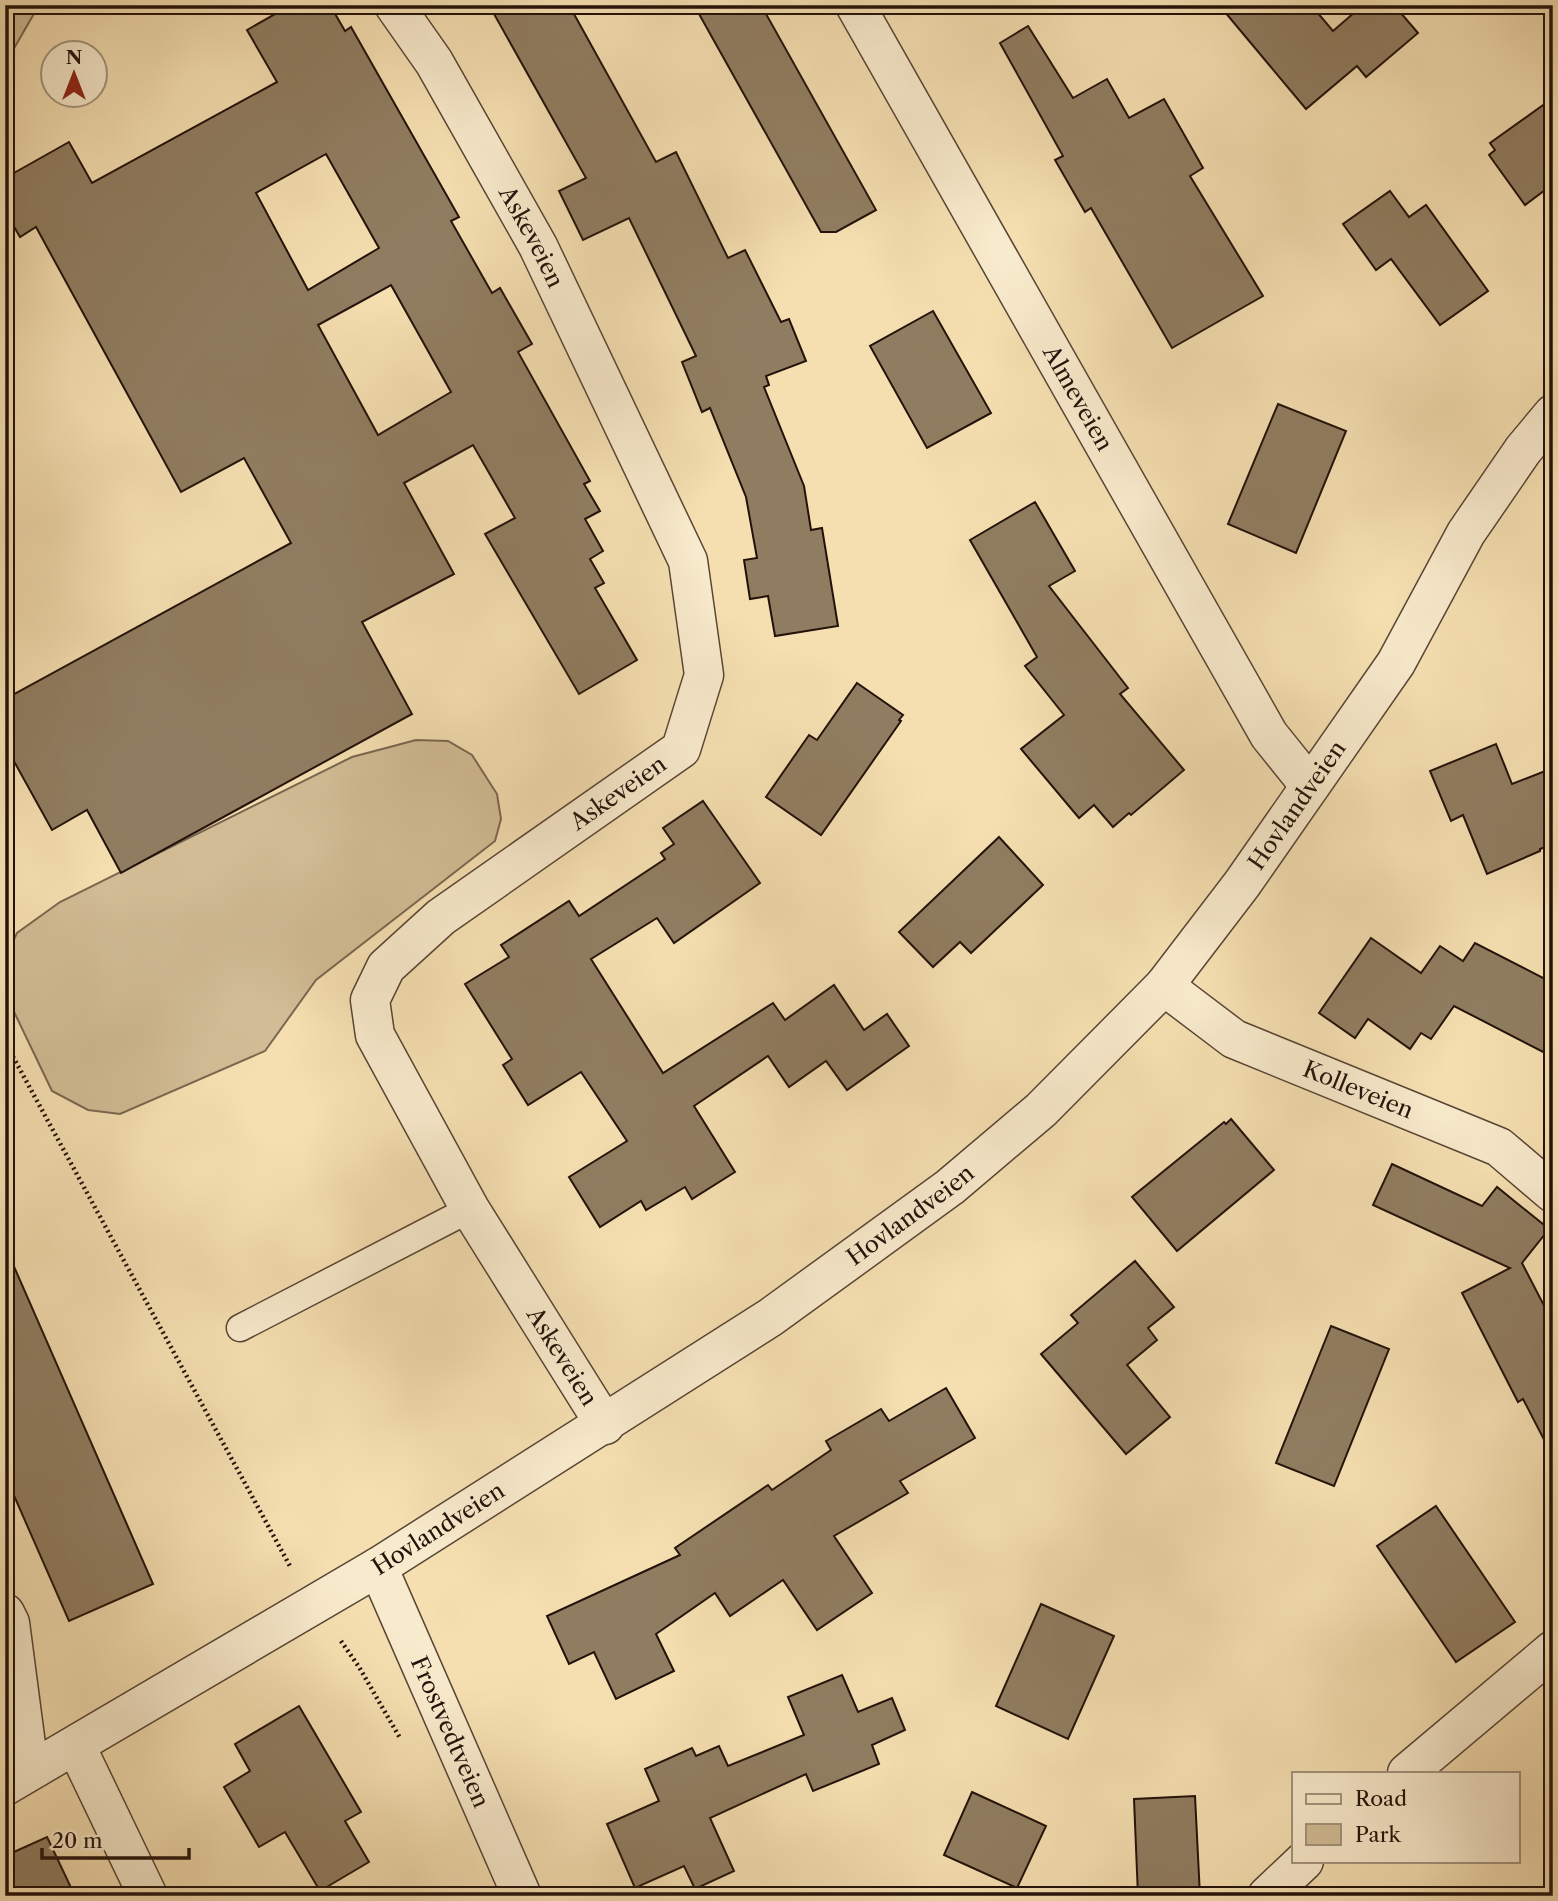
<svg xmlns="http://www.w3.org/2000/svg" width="1558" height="1901" viewBox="0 0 1558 1901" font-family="'Libre Caslon Text',serif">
<rect width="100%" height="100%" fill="#f5dfb1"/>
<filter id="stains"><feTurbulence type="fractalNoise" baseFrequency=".00286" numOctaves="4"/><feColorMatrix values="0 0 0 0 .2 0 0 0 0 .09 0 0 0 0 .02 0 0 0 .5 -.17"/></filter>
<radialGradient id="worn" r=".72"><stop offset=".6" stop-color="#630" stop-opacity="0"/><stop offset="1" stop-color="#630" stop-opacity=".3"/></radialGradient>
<g fill="#d1bc95" stroke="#7a6750" stroke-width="2">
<path d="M5,5h34l-34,59z"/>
<path d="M416,740l32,1 24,14 25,39 4,25 -6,22 -179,139 -51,71 -145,63 -32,-4 -36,-19 -47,-98v-35l12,-25 43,-31 292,-145z"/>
</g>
<g fill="#907d61" stroke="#23120a" stroke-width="2" fill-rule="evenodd">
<path d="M291,5h39l15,26 6,-4 108,190 -8,4 41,72 8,-5 32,56 -14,8 72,129 -6,3 16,27 -15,8 18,32 -13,8 14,24 -9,5 42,72 -58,34 -94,-160 30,-16 -42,-73 -69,38 50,91 -92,48 50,92 -291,159 -34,-63 -35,20 -47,-85v-46l286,-156 -47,-85 -63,34 -145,-265 -16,10 -15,-26v-33l64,-36 23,41 185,-101 -30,-52zM326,154l53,94 -71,42 -52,-97zM391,285l60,107 -73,43 -60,-110z"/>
<path d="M489,5h80l87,157 20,-10 52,106 17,-8 36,72 8,-3 17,42 -40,15 3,9 -5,2 40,99 7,44 11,-2 16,98 -63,10 -7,-40 -18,3 -6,-39 13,-2 -11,-61 -36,-89 -8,4 -20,-50 14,-6 -67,-138 -46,22 -24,-49 27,-13z"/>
<path d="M694,5h67l115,205 -40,22h-15z"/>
<path d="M1219,5h92l22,26 30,-26h31l24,28 -52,44 -9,-11 -51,43z"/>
<path d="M1028,26l45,72 34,-19 22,39 35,-19 39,69 -13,8 73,120 -91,52 -81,-140 -6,4 -30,-52 8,-4 -63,-113z"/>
<path d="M1553,98v86l-28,21 -36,-50 6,-5 -5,-7z"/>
<path d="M1390,191l19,26 17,-12 62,86 -48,34 -49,-66 -15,11 -33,-46z"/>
<path d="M933,311l58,102 -64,35 -57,-102z"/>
<path d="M1278,404l68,27 -50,122 -68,-29z"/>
<path d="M1035,502l40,69 -26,15 79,102 -8,6 64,76 -53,45 -2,-2 -16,14 -19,-22 -15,13 -58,-69 43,-34 -39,-49 12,-9 -67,-117z"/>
<path d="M857,683l46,32 -4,5 2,1 -80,114 -55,-38 43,-62 8,5z"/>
<path d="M1496,744l16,40 41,-16v76l-13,5v2l-53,23 -24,-59 -12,6 -21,-50z"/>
<path d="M703,801l57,82 -86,60 -17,-25 -66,41 72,114 110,-70 12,17 49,-35 30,45 23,-16 22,32 -62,44 -21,-29 -37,26 -21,-31 -74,50 41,66 -43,27 -7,-12 -39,23 -5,-9 -41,26 -31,-50 58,-36 -46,-69 -53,33 -25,-40 9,-6 -47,-75 44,-27 -8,-12 68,-44 10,15 86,-57 -4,-6 13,-9 -11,-16z"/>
<path d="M999,837l44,48 -72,68 -11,-11 -27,25 -34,-35z"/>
<path d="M1371,938l50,35 19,-27 23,15 12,-18 78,40v74l-99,-51 -23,33 -10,-6 -11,16 -42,-30 -13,19 -36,-25z"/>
<path d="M1231,1119l43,51 -97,81 -45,-54 92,-75 2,2z"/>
<path d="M1392,1164l90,42 15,-19 52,42 -27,34 31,60v134l-30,-58 -5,3 -56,-109 48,-25 -137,-63z"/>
<path d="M5,1246l148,338 -84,37 -64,-146z"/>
<path d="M1135,1261l39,46 -26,21 9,12 -30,25 43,52 -44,37 -85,-100 37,-31 -7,-8z"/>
<path d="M1331,1326l58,23 -55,137 -58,-23z"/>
<path d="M946,1388l29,50 -75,43 8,12 -74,43 38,57 -55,37 -34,-50 -53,36 -15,-23 -59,41 18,37 -58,28 -22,-47 -25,12 -22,-48 133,-61 -5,-7 93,-63 4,5 59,-40 -5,-9 55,-32 8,12z"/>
<path d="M1436,1506l79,116 -59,40 -79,-116z"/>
<path d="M1041,1604l73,32 -46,103 -72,-33z"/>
<path d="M842,1675l16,37 34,-14 13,32 -33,15 7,19 -66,27 -7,-17 -96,44 24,53 -39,18 -11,-23 -49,22 -28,-64 52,-23 -14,-32 47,-21 4,8 23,-10 9,20 76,-31 -16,-38z"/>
<path d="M299,1706l62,106 -16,9 24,41 -49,29 -35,-59 -26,15 -35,-60 26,-16 -15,-27z"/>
<path d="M972,1792l74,34 -29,62 -73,-33z"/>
<path d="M1195,1796l5,100h-62l-4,-97z"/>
<path d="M47,1837l28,59h-70v-40z"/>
</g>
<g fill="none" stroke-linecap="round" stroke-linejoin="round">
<g stroke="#584534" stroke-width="29">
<path id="lane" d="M240,1328l230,-119"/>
</g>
<g stroke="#584534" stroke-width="41">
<g id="street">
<path id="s1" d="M394,5l40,57 104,184 150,315 16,114 -23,74 -240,168 -55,50 -16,33 5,35 95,174 135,216"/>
<path id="s2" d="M855,5l414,730 41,51"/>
<path id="s3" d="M1164,986l70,53 265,108 54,46"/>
<path id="s4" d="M378,1567l144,329"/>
<path d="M5,1613l5,10 16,122 9,23"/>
<path d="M76,1746l72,150"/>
<path d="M1407,1773l146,-123"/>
<path id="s5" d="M5,1786l373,-219 393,-250 179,-130 91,-77 123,-124 78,-102 154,-221 70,-130 57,-83 30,-36"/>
<path d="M1267,1896l37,-35"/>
</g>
</g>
<g stroke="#23120a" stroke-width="4.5" stroke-dasharray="2 3.5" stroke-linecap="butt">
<path d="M5,1042l286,526"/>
<path d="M341,1641l18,26 41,71"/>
</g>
<use href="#lane" stroke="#f8eacc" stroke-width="26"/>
<use href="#street" stroke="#f8eacc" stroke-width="38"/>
</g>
<g text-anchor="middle" stroke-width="7" stroke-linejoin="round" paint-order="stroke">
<g font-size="23" fill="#23120a" stroke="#f8eacc">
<text dy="8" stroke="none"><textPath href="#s1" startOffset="270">Askeveien</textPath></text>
<text dy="8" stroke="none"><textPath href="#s2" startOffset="452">Almeveien</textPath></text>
<text transform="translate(618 793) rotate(-35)" y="8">Askeveien</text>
<text dy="8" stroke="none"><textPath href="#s5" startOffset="1638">Hovlandveien</textPath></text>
<text dy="8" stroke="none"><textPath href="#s3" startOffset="222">Kolleveien</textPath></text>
<text dy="8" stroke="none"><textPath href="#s5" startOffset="1071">Hovlandveien</textPath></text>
<text dy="8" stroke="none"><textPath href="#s1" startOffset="1634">Askeveien</textPath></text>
<text dy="8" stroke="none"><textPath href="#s5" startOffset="504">Hovlandveien</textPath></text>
<text dy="8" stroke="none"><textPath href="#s4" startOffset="180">Frostvedtveien</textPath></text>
</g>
</g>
<rect width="1558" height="1901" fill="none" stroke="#f5dfb1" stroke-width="28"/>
<rect x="7" y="7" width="1544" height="1887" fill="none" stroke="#23120a" stroke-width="3.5"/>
<rect x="14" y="14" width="1530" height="1873" fill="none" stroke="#23120a" stroke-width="2"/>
<rect x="1292" y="1772" width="228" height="91" fill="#f8eacc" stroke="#a3947e" stroke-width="2"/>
<rect x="1306" y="1794" width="35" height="10" fill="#f8eacc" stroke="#a3947e" stroke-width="2"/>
<text x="1355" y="1806" font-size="21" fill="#23120a">Road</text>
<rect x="1306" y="1824" width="35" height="21" fill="#d1bc95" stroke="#a3947e" stroke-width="2"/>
<text x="1355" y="1842" font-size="21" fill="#23120a">Park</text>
<g transform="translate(74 74)"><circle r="33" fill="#f8eacc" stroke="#a3947e" stroke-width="2"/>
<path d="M0-5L12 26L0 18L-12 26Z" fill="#8f2418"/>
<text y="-10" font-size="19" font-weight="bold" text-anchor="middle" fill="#23120a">N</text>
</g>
<path d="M42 1848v10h147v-10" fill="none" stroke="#23120a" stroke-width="3.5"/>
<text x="52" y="1848" font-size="21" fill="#23120a" stroke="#f8eacc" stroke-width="5" paint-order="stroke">20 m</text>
<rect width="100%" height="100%" filter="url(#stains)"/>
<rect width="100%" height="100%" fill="url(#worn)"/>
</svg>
